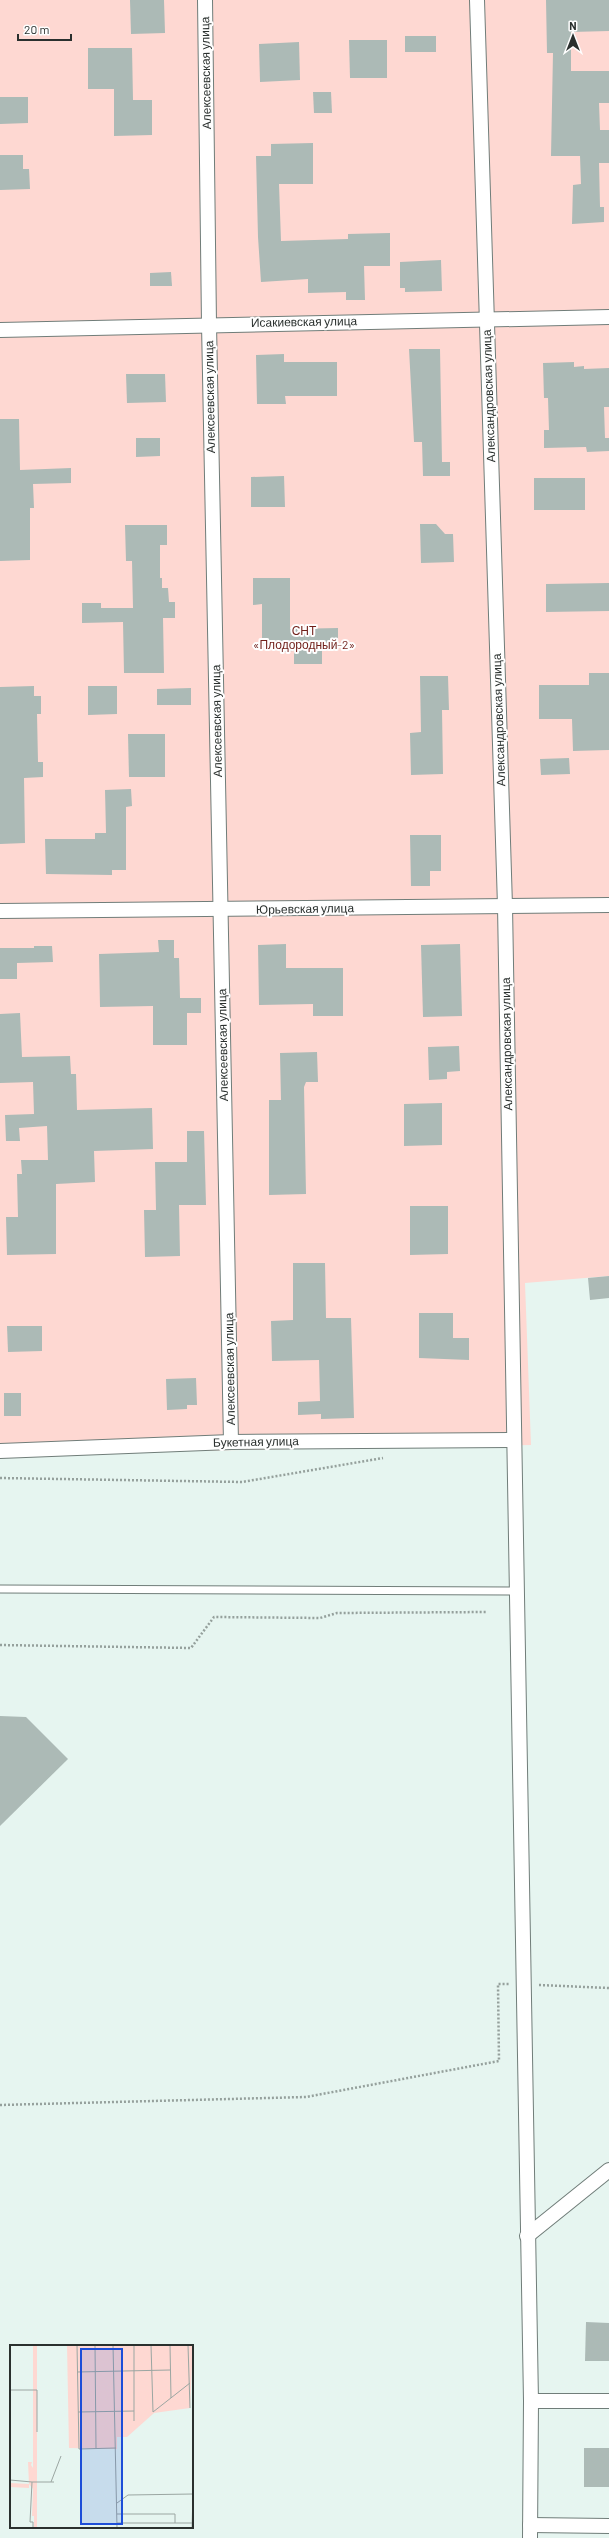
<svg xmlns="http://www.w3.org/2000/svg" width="609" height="2538" viewBox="0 0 609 2538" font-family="Barlow,sans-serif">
<rect width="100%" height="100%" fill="#e6f5f0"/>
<path fill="#fed8d2" d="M0,0h609v1276l-84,7 6,162 -531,9z"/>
<g fill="#acbab6">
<path d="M130,0h34l1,33 -34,1z"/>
<path d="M546,0h63v31l-38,1v39h38v32h-10l1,27h9v33h-10l1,44h4v15l-32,2 1,-39 8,-1 -1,-28h-29l2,-103h-6z"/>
<rect x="405" y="36" width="31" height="16"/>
<path d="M349,40h38v38h-37z"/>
<path d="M299,42l1,38 -40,2 -1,-38z"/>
<path d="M88,48h44l1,52h19v35l-38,1v-47h-26z"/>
<path d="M313,92h18l1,21h-18z"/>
<path d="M0,97h28v26l-28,1z"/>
<path d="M313,143v41h-34l2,57 67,-2v-5l42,-1v33h-26l1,34h-19v-8l-38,1v-14l-47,3 -3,-45 -2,-81h15v-12z"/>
<path d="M0,155h23v14h6l1,20 -30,1z"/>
<path d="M441,260l1,31 -37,1v-4h-5v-26z"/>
<path d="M171,272l1,14h-22v-13z"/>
<path d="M409,349h31l2,113h8v14h-27l-1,-34h-8z"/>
<path d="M284,354v8h53v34h-52l1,8h-29l-1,-49z"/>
<path d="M574,362v5l10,-1v3l25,-1v39h-5l1,31h4v13l-22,1 -1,-5 -42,1v-18h5l-1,-32h-4l-1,-35z"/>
<path d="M126,374h39l1,28 -39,1z"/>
<path d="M0,419h19l1,51 51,-2v15l-38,1 1,24h-4v52l-30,1z"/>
<path d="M136,438h24v18l-24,1z"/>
<path d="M284,476l1,31h-34v-30z"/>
<rect x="534" y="478" width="51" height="32"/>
<path d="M420,524h16l9,10h8l1,28 -33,1z"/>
<path d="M125,525h42v20h-7v33h2v10h6l1,14h6v16h-12l1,55h-40l-1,-51 -41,1v-20h19v5h32l-1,-47h-6z"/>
<path d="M253,578h37v51l48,-1v16h-16v20h-28v-13l-13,1v-8h-19v-40l-9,1z"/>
<path d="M609,583v28l-63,1v-28z"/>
<path d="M589,673h20v77l-36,1 -1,-32h-33v-34h50z"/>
<path d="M420,676h28l1,34h-7l1,64 -32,1 -1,-42 11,-1z"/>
<path d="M34,686v10h7v18h-4l1,48h5v15l-19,1 1,65 -25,1v-157z"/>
<path d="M88,686h29v28l-29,1z"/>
<path d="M191,688v17h-34v-16z"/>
<path d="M128,734h37v43h-36z"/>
<path d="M569,758l1,16 -29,1 -1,-16z"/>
<path d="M131,789l1,17 -6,1v63h-14v5l-66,-1 -1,-35h50v-6h11l-1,-43z"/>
<path d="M410,835h31v36h-11v15h-19z"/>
<path d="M158,940h16v18h5l1,40h21v15h-14v32h-34v-39l-53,1 -1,-53 60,-2z"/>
<path d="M286,944v24h57v48h-30v-12l-54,1 -1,-60z"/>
<path d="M460,944l2,72 -39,1 -2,-72z"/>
<path d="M34,946h18l1,16 -36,1v16h-17v-31h34z"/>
<path d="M20,1013l2,44 48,-1 1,18h5l1,36 75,-2 1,41 -59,2 1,31 -39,2v70l-49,1 -1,-38h12l-1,-43h5l-1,-14h27l-1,-34 -28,2 1,13h-14l-1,-26 29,-1 -1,-32 -33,1v-69z"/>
<path d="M459,1046l1,25 -13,1v7l-18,1 -1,-33z"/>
<path d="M317,1052l1,30h-12l-2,5 2,107 -37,1v-95h12l-1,-47z"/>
<path d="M442,1103v42l-38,1v-42z"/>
<path d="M187,1131h17l2,74h-27l1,51 -35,1 -1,-47h12l-1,-48h32z"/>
<path d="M410,1206h38v48l-38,1z"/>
<path d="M293,1263h32l1,55h25l3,100 -33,1v-5l-23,1v-13l22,-1 -1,-41 -47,1 -1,-40 22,-1z"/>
<path d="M609,1276v22l-19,2 -2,-22z"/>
<path d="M419,1313h34v25h16v22l-50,-2z"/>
<path d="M7,1326h35v25l-34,1z"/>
<path d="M196,1378l1,27h-10v4l-20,1 -1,-31z"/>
<rect x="4" y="1393" width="17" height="23"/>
<path d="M0,1716l26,1 42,42 -68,67z"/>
<path d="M586,2322l23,1v38h-24z"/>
<rect x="584" y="2448" width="25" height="39"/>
</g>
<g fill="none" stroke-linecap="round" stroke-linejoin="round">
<g stroke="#707d79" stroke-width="9">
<path id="lane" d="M0,1589l516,2"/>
</g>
<g stroke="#707d79" stroke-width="16">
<g id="street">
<path d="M205,0l4,324 22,1118"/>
<path d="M477,0l28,906 26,1495 -1,137"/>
<path d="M0,330l609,-13"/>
<path d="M0,911l609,-6"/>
<path d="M0,1451l231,-9 282,-2"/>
<path d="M527,2236l82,-66"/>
<path d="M531,2401h78"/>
<path d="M530,2525l79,1"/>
</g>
</g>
<g stroke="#95a09c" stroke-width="2.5" stroke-dasharray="2 2" stroke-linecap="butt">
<path d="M0,1478l242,4 141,-24"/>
<path d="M0,1645l191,3 23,-31 106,1 17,-5 150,-1"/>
<path d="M539,1985l70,3"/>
<path d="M0,2105l306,-8 193,-36 -1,-77h12"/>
</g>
<use href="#lane" stroke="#fff" stroke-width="7"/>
<use href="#street" stroke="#fff" stroke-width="14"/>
</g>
<g text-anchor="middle" stroke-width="4" stroke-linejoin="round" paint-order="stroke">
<g font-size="12" fill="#2a302e" stroke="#fefefe">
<text transform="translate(206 73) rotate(-91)" y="4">Алексеевская улица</text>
<text transform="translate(304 322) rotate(-1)" y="4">Исакиевская улица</text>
<text transform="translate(489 396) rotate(-92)" y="4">Александровская улица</text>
<text transform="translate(210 397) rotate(-91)" y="4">Алексеевская улица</text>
<text transform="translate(499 720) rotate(-92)" y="4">Александровская улица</text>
<text transform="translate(217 721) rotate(-91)" y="4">Алексеевская улица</text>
<text transform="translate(305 909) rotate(-1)" y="4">Юрьевская улица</text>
<text transform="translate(507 1044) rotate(-91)" y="4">Александровская улица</text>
<text transform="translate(223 1045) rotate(-91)" y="4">Алексеевская улица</text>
<text transform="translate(230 1369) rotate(-91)" y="4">Алексеевская улица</text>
<text transform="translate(256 1442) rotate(-1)" y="4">Букетная улица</text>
</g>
<g font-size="12" fill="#711f19" stroke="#fefefe">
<text x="304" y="635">СНТ<tspan x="304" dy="14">«Плодородный-2»</tspan></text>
</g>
</g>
<g transform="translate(10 2345)">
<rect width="183" height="183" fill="#e6f5f0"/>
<path d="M23,0h4v183h-3v-12h-2l1,-27 -4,-5v4l-19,-1v-4l19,1 -1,-22h4l-1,3 2,3zM57,0h126l-3,63 -36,5 -27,24h-10v12l-48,-1z" fill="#fed8d2"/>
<path fill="none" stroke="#9ba6a2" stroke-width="1" d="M67,0l2,104 37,-1M85,0l1,103M103,0l4,183M124,0v76M141,0l2,67 37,-29M160,0l1,53M178,0l2,63M67,27l93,-2M0,45h27v42M68,67l56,-1M0,135l22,2 -2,40h3v6M22,137h22M41,137l10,-26M107,158l11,-8 65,-1M107,169h58v9M107,178h75M182,183l1,-34"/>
<path fill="#1d4ed8" fill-opacity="0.15" stroke="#1d4ed8" stroke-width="2" d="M71,4h41v175h-41z"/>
<rect width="183" height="183" fill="none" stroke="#2a302e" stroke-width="2"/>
</g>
<g transform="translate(573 36)" stroke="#fefefe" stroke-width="3" paint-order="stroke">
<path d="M0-3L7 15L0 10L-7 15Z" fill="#2a302e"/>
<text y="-6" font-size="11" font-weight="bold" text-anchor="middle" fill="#2a302e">N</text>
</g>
<path d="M18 34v6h53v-6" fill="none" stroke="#2a302e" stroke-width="2"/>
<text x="24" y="34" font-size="12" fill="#2a302e" stroke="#fefefe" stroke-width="3" paint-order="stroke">20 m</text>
</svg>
